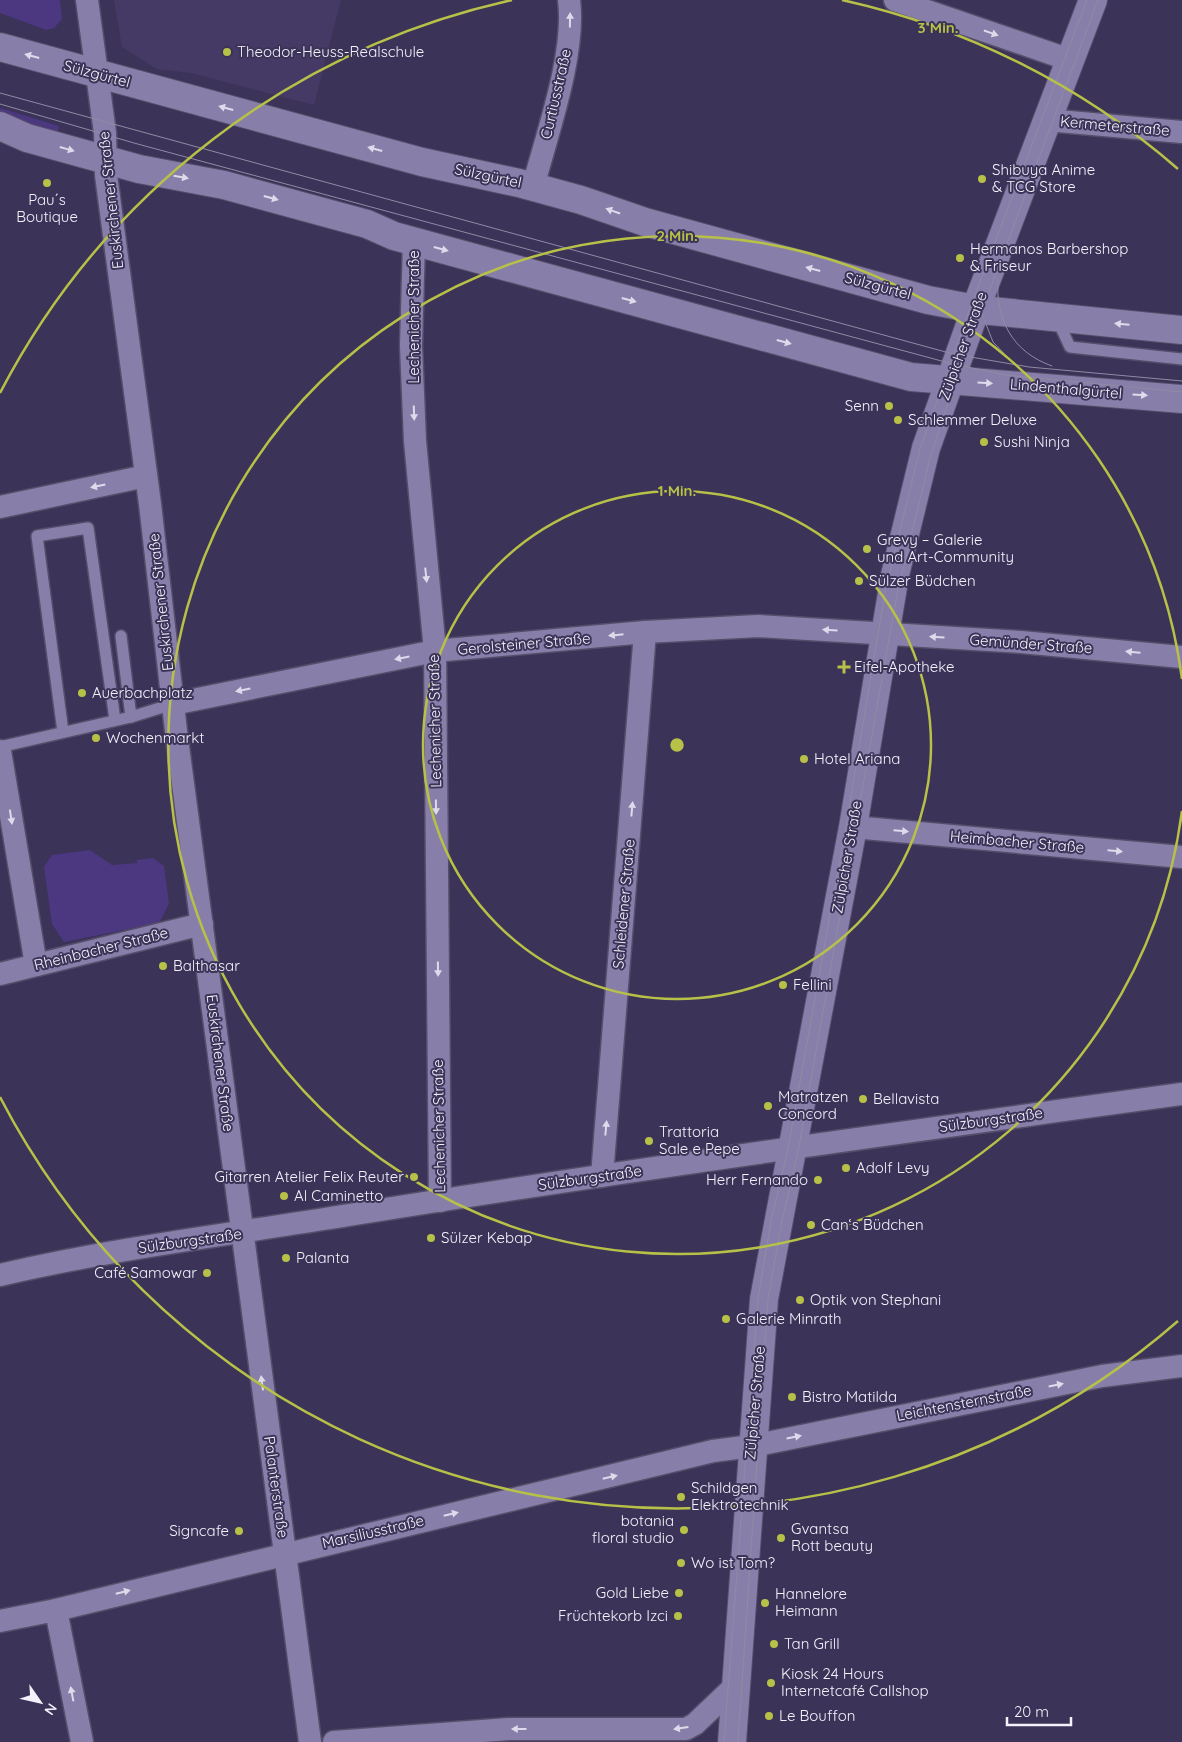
<svg xmlns="http://www.w3.org/2000/svg" width="1182" height="1742" viewBox="0 0 1182 1742" font-family="Quicksand,sans-serif">
<rect width="100%" height="100%" fill="#3b3358"/>
<path fill="#453a66" d="M114,0h227l-27,105 -123,-32 -34,-4 -35,-22z"/>
<g fill="#4c3781">
<path d="M0,0h60l2,19 -8,9 -8,2 -46,-17z"/>
<path d="M0,108l59,18 -2,9 -57,-20z"/>
<path d="M90,850l22,15 25,-2v-3l16,-2 11,8 5,38 -10,19 -95,19 -12,-18 -8,-57 8,-12z"/>
</g>
<g fill="none" stroke-linecap="round" stroke-linejoin="round">
<g stroke="#554e6a" stroke-width="14">
<g id="service">
<path d="M1057,319l13,28 112,12"/>
<path d="M121,636l10,81"/>
<path d="M63,732l-26,-196 51,-8 27,192"/>
<path d="M0,747l131,-30 42,-13"/>
</g>
</g>
<g stroke="#554e6a" stroke-width="25">
<g id="minor">
<path d="M87,0l18,133 1,42 44,329 26,227 134,1011"/>
<path d="M895,0l175,60"/>
<path d="M1047,120l135,12"/>
<path d="M533,187c14,-53 43,-134 36,-187"/>
<path d="M414,242l-3,104 4,95 20,210 5,550"/>
<path d="M0,507l146,-31"/>
<path d="M173,704l262,-53 210,-19 113,-6 263,16 161,15"/>
<path d="M0,751l36,214"/>
<path d="M853,827l329,30"/>
<path d="M0,974l202,-50"/>
<path d="M602,1176l43,-544"/>
<path d="M0,1275c115,-27 233,-41 349,-60 277,-45 555,-83 833,-121"/>
<path d="M56,1610l26,132"/>
<path d="M0,1621l56,-11 657,-159 39,-5 350,-70 80,-10"/>
<path d="M334,1742l175,-13h177l9,-5 40,-38"/>
</g>
</g>
<g stroke="#554e6a" stroke-width="30">
<path id="tertiary" d="M732,1742l32,-443 89,-472 42,-252 31,-127 54,-151 113,-297"/>
</g>
<g stroke="#554e6a" stroke-width="30">
<g id="secondary">
<path d="M0,47l422,115 97,21 62,17 64,22 283,78 53,10 201,20"/>
<path d="M0,126l27,12 112,31 85,16 143,39 27,12 517,141 271,22"/>
</g>
</g>
<use href="#service" stroke="#877fa9" stroke-width="11"/>
<use href="#minor" stroke="#877fa9" stroke-width="22"/>
<use href="#tertiary" stroke="#877fa9" stroke-width="28"/>
<use href="#secondary" stroke="#877fa9" stroke-width="28"/>
<g stroke="#908ba3" stroke-width="1">
<path d="M0,93l953,261 76,13 153,14"/>
<path d="M0,104l134,39 815,220 56,12 177,17"/>
<path d="M998,278c-3,41 14,74 54,88"/>
<path d="M981,311l12,31 22,23"/>
<path d="M724,1742l34,-444 13,-77 17,-72 58,-323 39,-234 35,-143 50,-141 117,-308"/>
<path d="M738,1742l30,-443 14,-78 17,-74 98,-553 34,-140 21,-63 146,-391"/>
</g>
</g>
<defs><path id="oneway-solid" d="M-6-.8H1V-3.2L6.5 0L1 3.2V.8H-6Z" transform="scale(1.25)"/></defs>
<g fill="#dddbeb">
<use href="#oneway-solid" transform="translate(570 20) rotate(-89)"/>
<use href="#oneway-solid" transform="translate(991 33) rotate(19)"/>
<use href="#oneway-solid" transform="translate(32 56) rotate(-165)"/>
<use href="#oneway-solid" transform="translate(226 108) rotate(-165)"/>
<use href="#oneway-solid" transform="translate(67 149) rotate(16)"/>
<use href="#oneway-solid" transform="translate(375 149) rotate(-165)"/>
<use href="#oneway-solid" transform="translate(181 177) rotate(10)"/>
<use href="#oneway-solid" transform="translate(271 198) rotate(15)"/>
<use href="#oneway-solid" transform="translate(613 211) rotate(-161)"/>
<use href="#oneway-solid" transform="translate(441 249) rotate(15)"/>
<use href="#oneway-solid" transform="translate(813 269) rotate(-165)"/>
<use href="#oneway-solid" transform="translate(629 300) rotate(15)"/>
<use href="#oneway-solid" transform="translate(1122 324) rotate(-175)"/>
<use href="#oneway-solid" transform="translate(784 342) rotate(15)"/>
<use href="#oneway-solid" transform="translate(985 383) rotate(3)"/>
<use href="#oneway-solid" transform="translate(1140 395) rotate(4)"/>
<use href="#oneway-solid" transform="translate(414 413) rotate(88)"/>
<use href="#oneway-solid" transform="translate(98 486) rotate(168)"/>
<use href="#oneway-solid" transform="translate(426 575) rotate(84)"/>
<use href="#oneway-solid" transform="translate(830 630) rotate(-176)"/>
<use href="#oneway-solid" transform="translate(616 635) rotate(174)"/>
<use href="#oneway-solid" transform="translate(937 637) rotate(-177)"/>
<use href="#oneway-solid" transform="translate(1133 652) rotate(-175)"/>
<use href="#oneway-solid" transform="translate(402 658) rotate(169)"/>
<use href="#oneway-solid" transform="translate(243 690) rotate(169)"/>
<use href="#oneway-solid" transform="translate(436 807) rotate(89)"/>
<use href="#oneway-solid" transform="translate(632 809) rotate(-85)"/>
<use href="#oneway-solid" transform="translate(11 817) rotate(81)"/>
<use href="#oneway-solid" transform="translate(901 831) rotate(5)"/>
<use href="#oneway-solid" transform="translate(1115 851) rotate(5)"/>
<use href="#oneway-solid" transform="translate(438 969) rotate(89)"/>
<use href="#oneway-solid" transform="translate(606 1128) rotate(-85)"/>
<use href="#oneway-solid" transform="translate(262 1383) rotate(-98)"/>
<use href="#oneway-solid" transform="translate(1056 1385) rotate(-11)"/>
<use href="#oneway-solid" transform="translate(794 1437) rotate(-11)"/>
<use href="#oneway-solid" transform="translate(610 1477) rotate(-13)"/>
<use href="#oneway-solid" transform="translate(451 1514) rotate(-13)"/>
<use href="#oneway-solid" transform="translate(123 1592) rotate(-14)"/>
<use href="#oneway-solid" transform="translate(72 1694) rotate(-101)"/>
<use href="#oneway-solid" transform="translate(681 1728) rotate(172)"/>
<use href="#oneway-solid" transform="translate(519 1729) rotate(-180)"/>
</g>
<g fill="none" stroke="#b7c147" stroke-width="2.5">
<circle cx="677" cy="745" r="254"/>
<path d="M1182 811A509 509 0 1 1 1182 679"/>
<path d="M1178 1321A763 763 0 0 1 0 1097M0 393A763 763 0 0 1 512 0M842 0A763 763 0 0 1 1178 169"/>
</g>
<g fill="#b7c147" stroke="#3b3358" stroke-width="2">
<circle cx="227" cy="52" r="5"/>
<circle cx="982" cy="179" r="5"/>
<circle cx="47" cy="183" r="5"/>
<circle cx="960" cy="258" r="5"/>
<circle cx="889" cy="406" r="5"/>
<circle cx="898" cy="420" r="5"/>
<circle cx="984" cy="442" r="5"/>
<circle cx="867" cy="549" r="5"/>
<circle cx="859" cy="581" r="5"/>
<path d="M841.5 659.5h5v5h5v5h-5v5h-5v-5h-5v-5h5z"/>
<circle cx="82" cy="693" r="5"/>
<circle cx="96" cy="738" r="5"/>
<circle cx="804" cy="759" r="5"/>
<circle cx="163" cy="966" r="5"/>
<circle cx="783" cy="985" r="5"/>
<circle cx="863" cy="1099" r="5"/>
<circle cx="768" cy="1106" r="5"/>
<circle cx="649" cy="1141" r="5"/>
<circle cx="846" cy="1168" r="5"/>
<circle cx="414" cy="1177" r="5"/>
<circle cx="818" cy="1180" r="5"/>
<circle cx="284" cy="1196" r="5"/>
<circle cx="811" cy="1225" r="5"/>
<circle cx="431" cy="1238" r="5"/>
<circle cx="286" cy="1258" r="5"/>
<circle cx="207" cy="1273" r="5"/>
<circle cx="800" cy="1300" r="5"/>
<circle cx="726" cy="1319" r="5"/>
<circle cx="792" cy="1397" r="5"/>
<circle cx="681" cy="1497" r="5"/>
<circle cx="684" cy="1530" r="5"/>
<circle cx="239" cy="1531" r="5"/>
<circle cx="781" cy="1538" r="5"/>
<circle cx="681" cy="1563" r="5"/>
<circle cx="679" cy="1593" r="5"/>
<circle cx="765" cy="1603" r="5"/>
<circle cx="678" cy="1616" r="5"/>
<circle cx="774" cy="1644" r="5"/>
<circle cx="771" cy="1683" r="5"/>
<circle cx="769" cy="1716" r="5"/>
</g>
<g text-anchor="middle" stroke-width="4" stroke-linejoin="round" paint-order="stroke">
<g font-size="15" fill="#f3f2fb" stroke="#3b3358" text-anchor="start">
<text x="237" y="57">Theodor-Heuss-Realschule</text>
<text x="992" y="175">Shibuya Anime<tspan x="992" dy="17">&amp; TCG Store</tspan></text>
<text x="47" y="205" text-anchor="middle">Pau´s<tspan x="47" dy="17">Boutique</tspan></text>
<text x="970" y="254">Hermanos Barbershop<tspan x="970" dy="17">&amp; Friseur</tspan></text>
<text x="879" y="411" text-anchor="end">Senn</text>
<text x="908" y="425">Schlemmer Deluxe</text>
<text x="994" y="447">Sushi Ninja</text>
<text x="877" y="545">Grevy – Galerie<tspan x="877" dy="17">und Art-Community</tspan></text>
<text x="869" y="586">Sülzer Büdchen</text>
<text x="854" y="672">Eifel-Apotheke</text>
<text x="92" y="698">Auerbachplatz</text>
<text x="106" y="743">Wochenmarkt</text>
<text x="814" y="764">Hotel Ariana</text>
<text x="173" y="971">Balthasar</text>
<text x="793" y="990">Fellini</text>
<text x="778" y="1102">Matratzen<tspan x="778" dy="17">Concord</tspan></text>
<text x="873" y="1104">Bellavista</text>
<text x="659" y="1137">Trattoria<tspan x="659" dy="17">Sale e Pepe</tspan></text>
<text x="856" y="1173">Adolf Levy</text>
<text x="404" y="1182" text-anchor="end">Gitarren Atelier Felix Reuter</text>
<text x="808" y="1185" text-anchor="end">Herr Fernando</text>
<text x="294" y="1201">Al Caminetto</text>
<text x="821" y="1230">Can‘s Büdchen</text>
<text x="441" y="1243">Sülzer Kebap</text>
<text x="296" y="1263">Palanta</text>
<text x="197" y="1278" text-anchor="end">Café Samowar</text>
<text x="810" y="1305">Optik von Stephani</text>
<text x="736" y="1324">Galerie Minrath</text>
<text x="802" y="1402">Bistro Matilda</text>
<text x="691" y="1493">Schildgen<tspan x="691" dy="17">Elektrotechnik</tspan></text>
<text x="674" y="1526" text-anchor="end">botania<tspan x="674" dy="17">floral studio</tspan></text>
<text x="791" y="1534">Gvantsa<tspan x="791" dy="17">Rott beauty</tspan></text>
<text x="229" y="1536" text-anchor="end">Signcafe</text>
<text x="691" y="1568">Wo ist Tom?</text>
<text x="669" y="1598" text-anchor="end">Gold Liebe</text>
<text x="775" y="1599">Hannelore<tspan x="775" dy="17">Heimann</tspan></text>
<text x="668" y="1621" text-anchor="end">Früchtekorb Izci</text>
<text x="784" y="1649">Tan Grill</text>
<text x="781" y="1679">Kiosk 24 Hours<tspan x="781" dy="17">Internetcafé Callshop</tspan></text>
<text x="779" y="1721">Le Bouffon</text>
</g>
<g font-size="15" fill="#f3f2fb" stroke="#3b3358">
<text transform="translate(97 74) rotate(15)" y="5">Sülzgürtel</text>
<text transform="translate(556 94) rotate(-77)" y="5">Curtiusstraße</text>
<text transform="translate(1115 126) rotate(5)" y="5">Kermeterstraße</text>
<text transform="translate(488 176) rotate(12)" y="5">Sülzgürtel</text>
<text transform="translate(111 200) rotate(-96)" y="5">Euskirchener Straße</text>
<text transform="translate(878 286) rotate(15)" y="5">Sülzgürtel</text>
<text transform="translate(414 317) rotate(-90)" y="5">Lechenicher Straße</text>
<text transform="translate(963 346) rotate(-70)" y="5">Zülpicher Straße</text>
<text transform="translate(1066 389) rotate(5)" y="5">Lindenthalgürtel</text>
<text transform="translate(161 602) rotate(-96)" y="5">Euskirchener Straße</text>
<text transform="translate(524 644) rotate(-5)" y="5">Gerolsteiner Straße</text>
<text transform="translate(1031 644) rotate(4)" y="5">Gemünder Straße</text>
<text transform="translate(435 721) rotate(-91)" y="5">Lechenicher Straße</text>
<text transform="translate(1017 842) rotate(5)" y="5">Heimbacher Straße</text>
<text transform="translate(847 857) rotate(-80)" y="5">Zülpicher Straße</text>
<text transform="translate(624 904) rotate(-85)" y="5">Schleidener Straße</text>
<text transform="translate(101 949) rotate(-14)" y="5">Rheinbacher Straße</text>
<text transform="translate(220 1063) rotate(83)" y="5">Euskirchener Straße</text>
<text transform="translate(991 1120) rotate(-8)" y="5">Sülzburgstraße</text>
<text transform="translate(439 1126) rotate(-91)" y="5">Lechenicher Straße</text>
<text transform="translate(590 1178) rotate(-8)" y="5">Sülzburgstraße</text>
<text transform="translate(190 1241) rotate(-8)" y="5">Sülzburgstraße</text>
<text transform="translate(755 1403) rotate(-85)" y="5">Zülpicher Straße</text>
<text transform="translate(964 1403) rotate(-11)" y="5">Leichtensternstraße</text>
<text transform="translate(276 1487) rotate(82)" y="5">Palanterstraße</text>
<text transform="translate(373 1532) rotate(-13)" y="5">Marsiliusstraße</text>
</g>
</g>
<circle cx="677" cy="745" r="8" fill="#b7c147" stroke="#3b3358" stroke-width="2.5"/>
<g font-size="15" text-anchor="middle" font-weight="bold" fill="#b7c147" stroke="#3b3358" stroke-width="4" stroke-linejoin="round" paint-order="stroke">
<text x="938" y="33">3 Min.</text>
<text x="677" y="241">2 Min.</text>
<text x="677" y="496">1 Min.</text>
</g>
<g transform="translate(40 1702) rotate(124)" stroke="#3b3358" stroke-width="4" paint-order="stroke">
<path d="M0-4L9 19L0 12L-9 19Z" fill="#f3f2fb"/>
<text y="-8" font-size="14" font-weight="bold" text-anchor="middle" fill="#f3f2fb">N</text>
</g>
<path d="M1007 1717v8h64v-8" fill="none" stroke="#f3f2fb" stroke-width="2.5"/>
<text x="1014" y="1717" font-size="15" fill="#f3f2fb" stroke="#3b3358" stroke-width="4" paint-order="stroke">20 m</text>
</svg>
